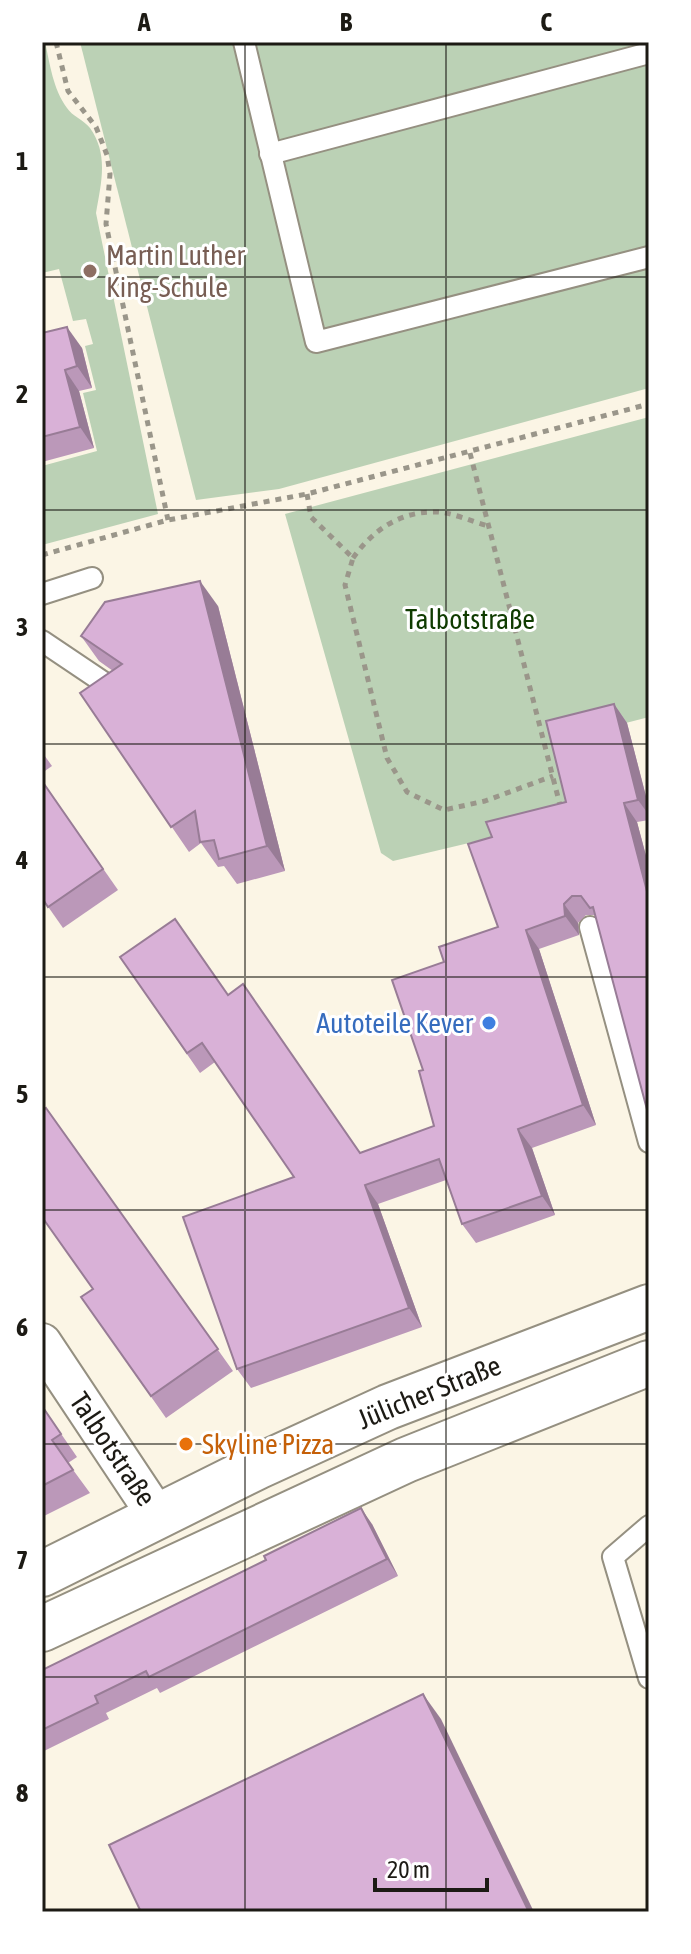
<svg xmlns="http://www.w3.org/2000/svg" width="691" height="1954" viewBox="0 0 691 1954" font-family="'Asap Condensed',sans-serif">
<rect width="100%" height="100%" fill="#fbf5e5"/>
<g fill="#bbd1b5">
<path d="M42,42h3c5,22 8,47 22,66 5,8 17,12 23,20 19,27 11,55 6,85l62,301 -116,31v-79l55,-15 -14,-58 13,-3 -11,-44 8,-2 -7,-25 -13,2 -14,-52 -17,4z"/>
<path d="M80,42h569v346l-370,101 -83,11z"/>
<path d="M649,417v300l-89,23 9,62 -16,21 -160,38 -12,-8 -96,-339z"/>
</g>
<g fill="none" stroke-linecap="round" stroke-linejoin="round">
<g stroke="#959081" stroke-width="24">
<g id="service">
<path d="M244,42l72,300 333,-85"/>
<path d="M270,154l379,-101"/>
<path d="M42,594l50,-16"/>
<path d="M42,641l61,41"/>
<path d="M590,927l59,215"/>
<path d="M649,1526l-36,31 36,121"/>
</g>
</g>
<g stroke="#959081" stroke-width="42">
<path id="minor" d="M42,1343l115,173"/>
</g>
<g stroke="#959081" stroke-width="48">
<g id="secondary">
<path d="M42,1574l215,-107 131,-60 261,-100"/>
<path d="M42,1629l364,-169 243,-97"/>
</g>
</g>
<g stroke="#9a968a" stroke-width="5" stroke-dasharray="6 6" stroke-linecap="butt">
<path d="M56,42l12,49 28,36 11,28 3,19 -4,50 62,296"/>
<path d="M470,453l91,356"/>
<path d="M307,494l4,23 42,41 -8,27 42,173 20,34 37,18 41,-9 68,-25"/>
<path d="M42,555l126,-35 139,-26 342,-90"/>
<path d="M353,558c19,-27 46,-46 80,-46 17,-1 39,10 56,14"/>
</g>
<use href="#service" stroke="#fff" stroke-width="20"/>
<use href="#minor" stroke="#fff" stroke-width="38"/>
<use href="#secondary" stroke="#fff" stroke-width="44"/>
</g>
<g fill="#bb98b9">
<path d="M42,333l40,15 10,40 -13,3 15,57 -52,14z"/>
<path d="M218,606l67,265 -48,13 -13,-18 -6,1 -17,-24 -12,9 -109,-159 33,-22 -14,-10 -18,-25z"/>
<path d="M614,704l13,19 22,85v12l-12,2 12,45v250l-53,-200 -2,-2h-8l-8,8 1,12 -40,14 57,176 -64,23 23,67 -79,28 -14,-19 -16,-44 -68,24 44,123 -171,61 -14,-19 57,-192 -79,-115 -15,11 -80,-116 240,196 74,-27 -11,-56 21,-108 54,-35 -6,-90 74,-35z"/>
<path d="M42,752l10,14 -10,7z"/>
<path d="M42,781l76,109 -55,38 -21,-30z"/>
<path d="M46,1108l187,263 -67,47 -85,-121 12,-8z"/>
<path d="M42,1406l35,51 -9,6 22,30 -48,24z"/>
<path d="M372,1524l26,52 -238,117 -3,-5 -51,25 3,6 -67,33v-82z"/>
</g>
<g fill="#987c96">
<path d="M67,327l15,21 10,40 -15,-22z"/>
<path d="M65,370l14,21 15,57 -14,-21z"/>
<path d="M200,581l18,25 67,265 -18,-25z"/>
<path d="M614,704l13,19 22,85v7l-11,-15z"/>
<path d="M624,803l13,19 12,45v32z"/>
<path d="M564,904l14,19 1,12 -14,-19z"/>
<path d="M526,930l13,19 57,176 -13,-20z"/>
<path d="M518,1129l14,19 23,67 -13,-19z"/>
<path d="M365,1185l13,19 44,123 -13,-19z"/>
<path d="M361,1508l11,16 26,52 -11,-17z"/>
<path d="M423,1694l18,25 93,193h-5z"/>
</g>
<g fill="#d9b1d7" stroke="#987c96" stroke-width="2">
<path d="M67,327l10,39 -12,4 15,57 -38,10v-104z"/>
<path d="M200,581l67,265 -48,13 -5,-19 -14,2 -5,-31 -24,16 -91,-134 42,-29 -41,-28 24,-34z"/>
<path d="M614,704l24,96 -14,3 25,96v218l-56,-210 -3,1 -9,-12h-9l-8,8 1,12 -39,14 57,175 -65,24 24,67 -80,28 -23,-65 -74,26 44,123 -172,61 -54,-152 111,-40 -92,-134 -15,10 -67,-96 55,-38 53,76 15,-11 117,169 74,-27 -15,-55 4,-1 -31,-90 52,-18 -5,-15 59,-20 -30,-83 24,-7 -6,-15 80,-20 -20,-81z"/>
<path d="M42,781l61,88 -55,38 -6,-9z"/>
<path d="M46,1108l172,241 -67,47 -70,-99 12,-8 -51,-72v-106z"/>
<path d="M42,1406l19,28 -9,6 21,30 -31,16z"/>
<path d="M361,1508l26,51 -238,118 -3,-6 -51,25 3,7 -56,27v-60l224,-110 -2,-4z"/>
<path d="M423,1694l106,218h-388l-32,-67z"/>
</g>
<path fill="none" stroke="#1c1a14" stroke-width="2" stroke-opacity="0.55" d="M245,42v1870M446,42v1870M42,277h607M42,510h607M42,744h607M42,977h607M42,1210h607M42,1444h607M42,1677h607"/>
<circle fill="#8d6e63" stroke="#fff" stroke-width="3" cx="90" cy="271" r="8"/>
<circle fill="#3f7fe0" stroke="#fff" stroke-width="3" cx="489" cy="1023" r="8"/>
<circle fill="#e8710a" stroke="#fff" stroke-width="3" cx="186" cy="1444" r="8"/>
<g text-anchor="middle" stroke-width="6" stroke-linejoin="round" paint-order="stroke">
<g font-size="28" fill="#785e54" stroke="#fff" text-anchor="start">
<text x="106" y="265">Martin Luther<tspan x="106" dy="32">King-Schule</tspan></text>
</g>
<g font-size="28" fill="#0f3b00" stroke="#fff">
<text x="470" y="629">Talbotstraße</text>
</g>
<g font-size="28" fill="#366cbe" stroke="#fff" text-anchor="end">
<text x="473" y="1033">Autoteile Kever</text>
</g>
<g font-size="28" fill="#1c1a14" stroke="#fff">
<text transform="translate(429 1392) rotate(-22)" y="10">Jülicher Straße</text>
<text transform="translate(113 1449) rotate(56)" y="10">Talbotstraße</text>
</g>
<g font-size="28" fill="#c56008" stroke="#fff" text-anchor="start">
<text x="202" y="1454">Skyline Pizza</text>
</g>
</g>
<rect width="691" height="1954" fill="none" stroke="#ffffff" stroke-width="88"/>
<path d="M375 1878v12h112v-12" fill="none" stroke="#1c1a14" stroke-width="4"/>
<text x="387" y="1878" font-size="24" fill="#1c1a14" stroke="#ffffff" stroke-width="6" paint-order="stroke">20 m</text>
<rect x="44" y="44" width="603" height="1866" fill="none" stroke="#1c1a14" stroke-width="3"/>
<g font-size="26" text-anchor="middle" font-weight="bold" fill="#1c1a14">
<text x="144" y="31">A</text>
<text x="346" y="31">B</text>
<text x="546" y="31">C</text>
<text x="22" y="170">1</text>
<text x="22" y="403">2</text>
<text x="22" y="636">3</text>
<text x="22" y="869">4</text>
<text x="22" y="1103">5</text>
<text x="22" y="1336">6</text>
<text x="22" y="1569">7</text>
<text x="22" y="1802">8</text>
</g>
</svg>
